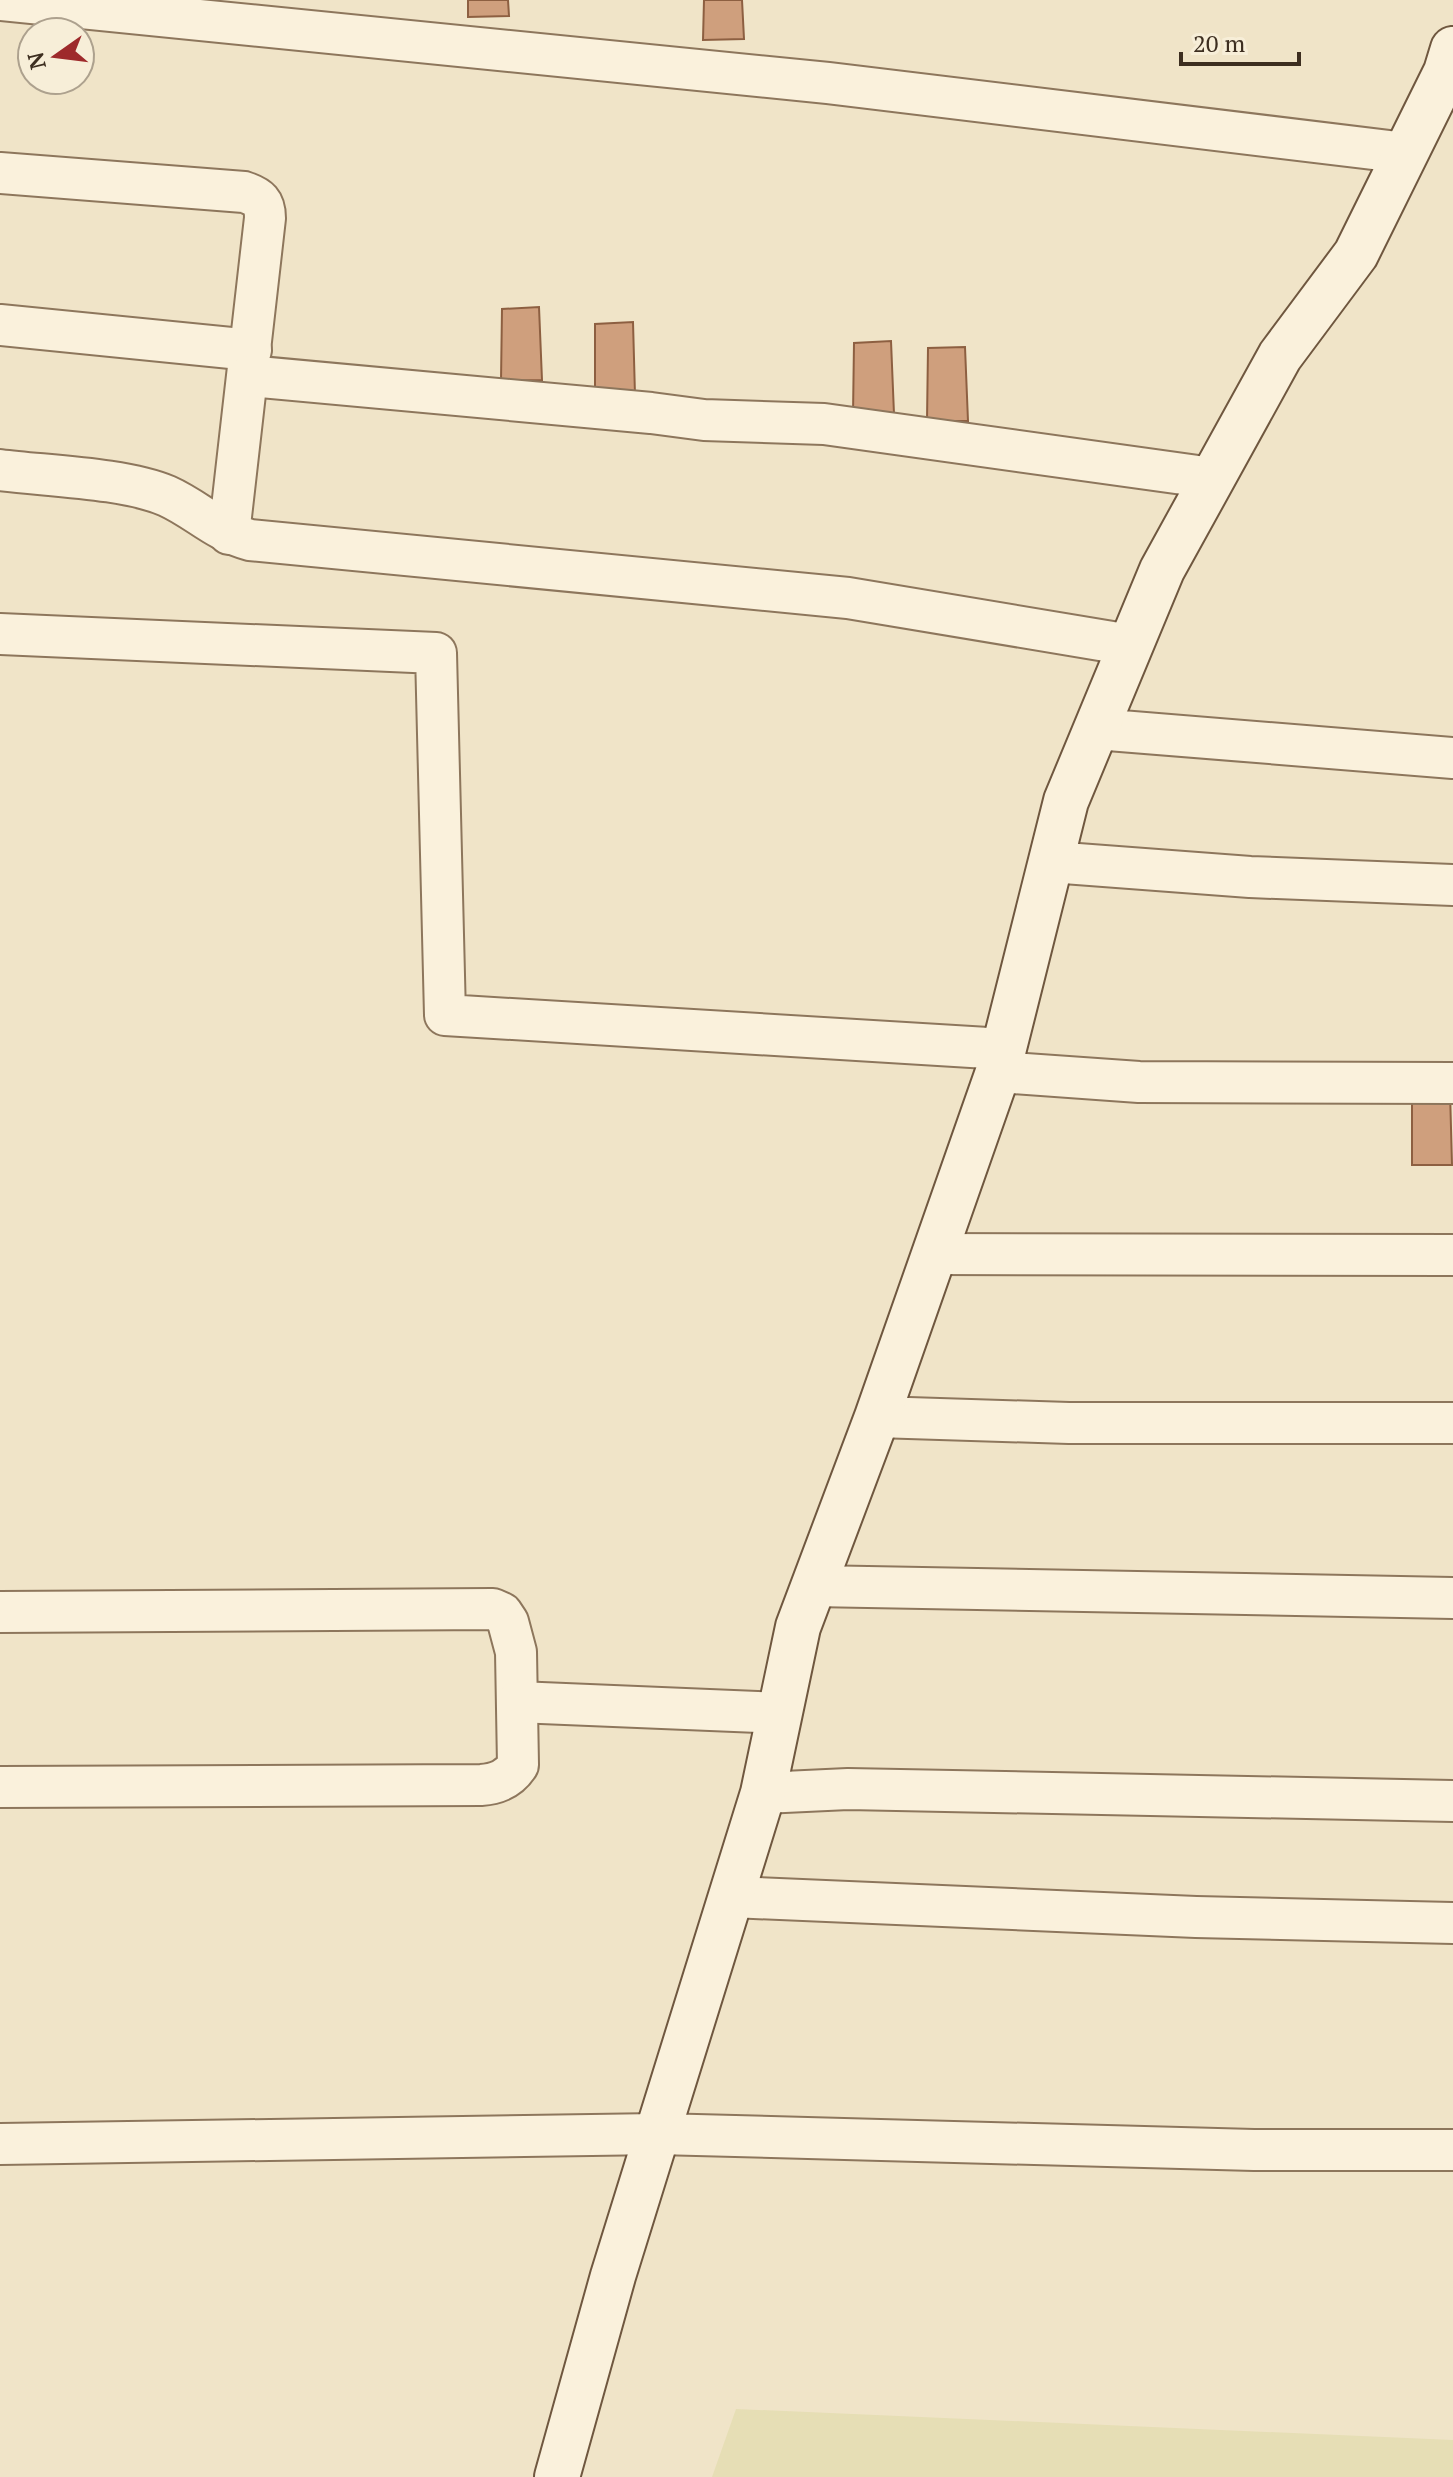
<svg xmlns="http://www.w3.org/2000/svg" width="1453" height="2477" viewBox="0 0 1453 2477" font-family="'PT Serif',serif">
<rect width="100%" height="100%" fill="#f0e4c8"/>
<path fill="#e6deb5" d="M736,2409l717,31v37h-741z"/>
<g fill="#cf9f7d" stroke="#8d5f41" stroke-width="2">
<path d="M468,0h40l1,16 -41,1z"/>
<path d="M704,0h38l2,39 -41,1z"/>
<path d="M539,307l3,73 -41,1 1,-72z"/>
<path d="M633,322l2,73 -40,1v-72z"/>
<path d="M891,341l3,73 -41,1 1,-72z"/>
<path d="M965,347l3,74h-41l1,-73z"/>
<path d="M1450,1091l2,74h-40v-72z"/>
</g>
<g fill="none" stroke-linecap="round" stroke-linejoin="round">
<g stroke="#8d765c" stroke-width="44">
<g id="street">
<path d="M0,0l828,83 578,70"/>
<path d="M0,173l244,19c15,5 21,10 21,26l-36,316"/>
<path d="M0,325l251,25"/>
<path d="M249,376l402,37 53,7 120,4 388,54"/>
<path d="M0,470c47,6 125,8 167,26 31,14 47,34 83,44l598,58 282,47"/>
<path d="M0,634l436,19 9,362 559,34"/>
<path d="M1096,729l357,29"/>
<path d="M1051,862l199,15 203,8"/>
<path d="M998,1072l141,10 314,1"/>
<path d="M934,1254l519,1"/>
<path d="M877,1417l192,6h384"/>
<path d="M813,1586l640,12"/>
<path d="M0,1612l493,-3 9,4 6,9 8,30 2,113c-9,14 -21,19 -37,20l-481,2"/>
<path d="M517,1702l263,11"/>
<path d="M763,1793l85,-4 605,12"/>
<path d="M732,1897l464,20 257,6"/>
<path d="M0,2144l658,-10 596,16h199"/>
</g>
</g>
<g stroke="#6f573f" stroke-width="48">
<path id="secondary" d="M557,2477l56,-201 150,-483 35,-166 79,-210 121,-345 68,-271 96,-231 118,-214 76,-102 90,-182 7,-23"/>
</g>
<use href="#street" stroke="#faf1dc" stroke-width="40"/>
<use href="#secondary" stroke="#faf1dc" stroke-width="44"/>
</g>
<g transform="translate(56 56) rotate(256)"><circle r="38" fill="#f7eed8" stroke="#ada18e" stroke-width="2"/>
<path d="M0-6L14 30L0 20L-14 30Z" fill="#9e2a2b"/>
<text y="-12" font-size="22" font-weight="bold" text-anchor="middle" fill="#3d2e20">N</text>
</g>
<path d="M1181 52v12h118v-12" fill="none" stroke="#3d2e20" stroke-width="4"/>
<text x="1193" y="52" font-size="24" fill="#3d2e20" stroke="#f7eed8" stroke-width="6" paint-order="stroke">20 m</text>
</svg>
